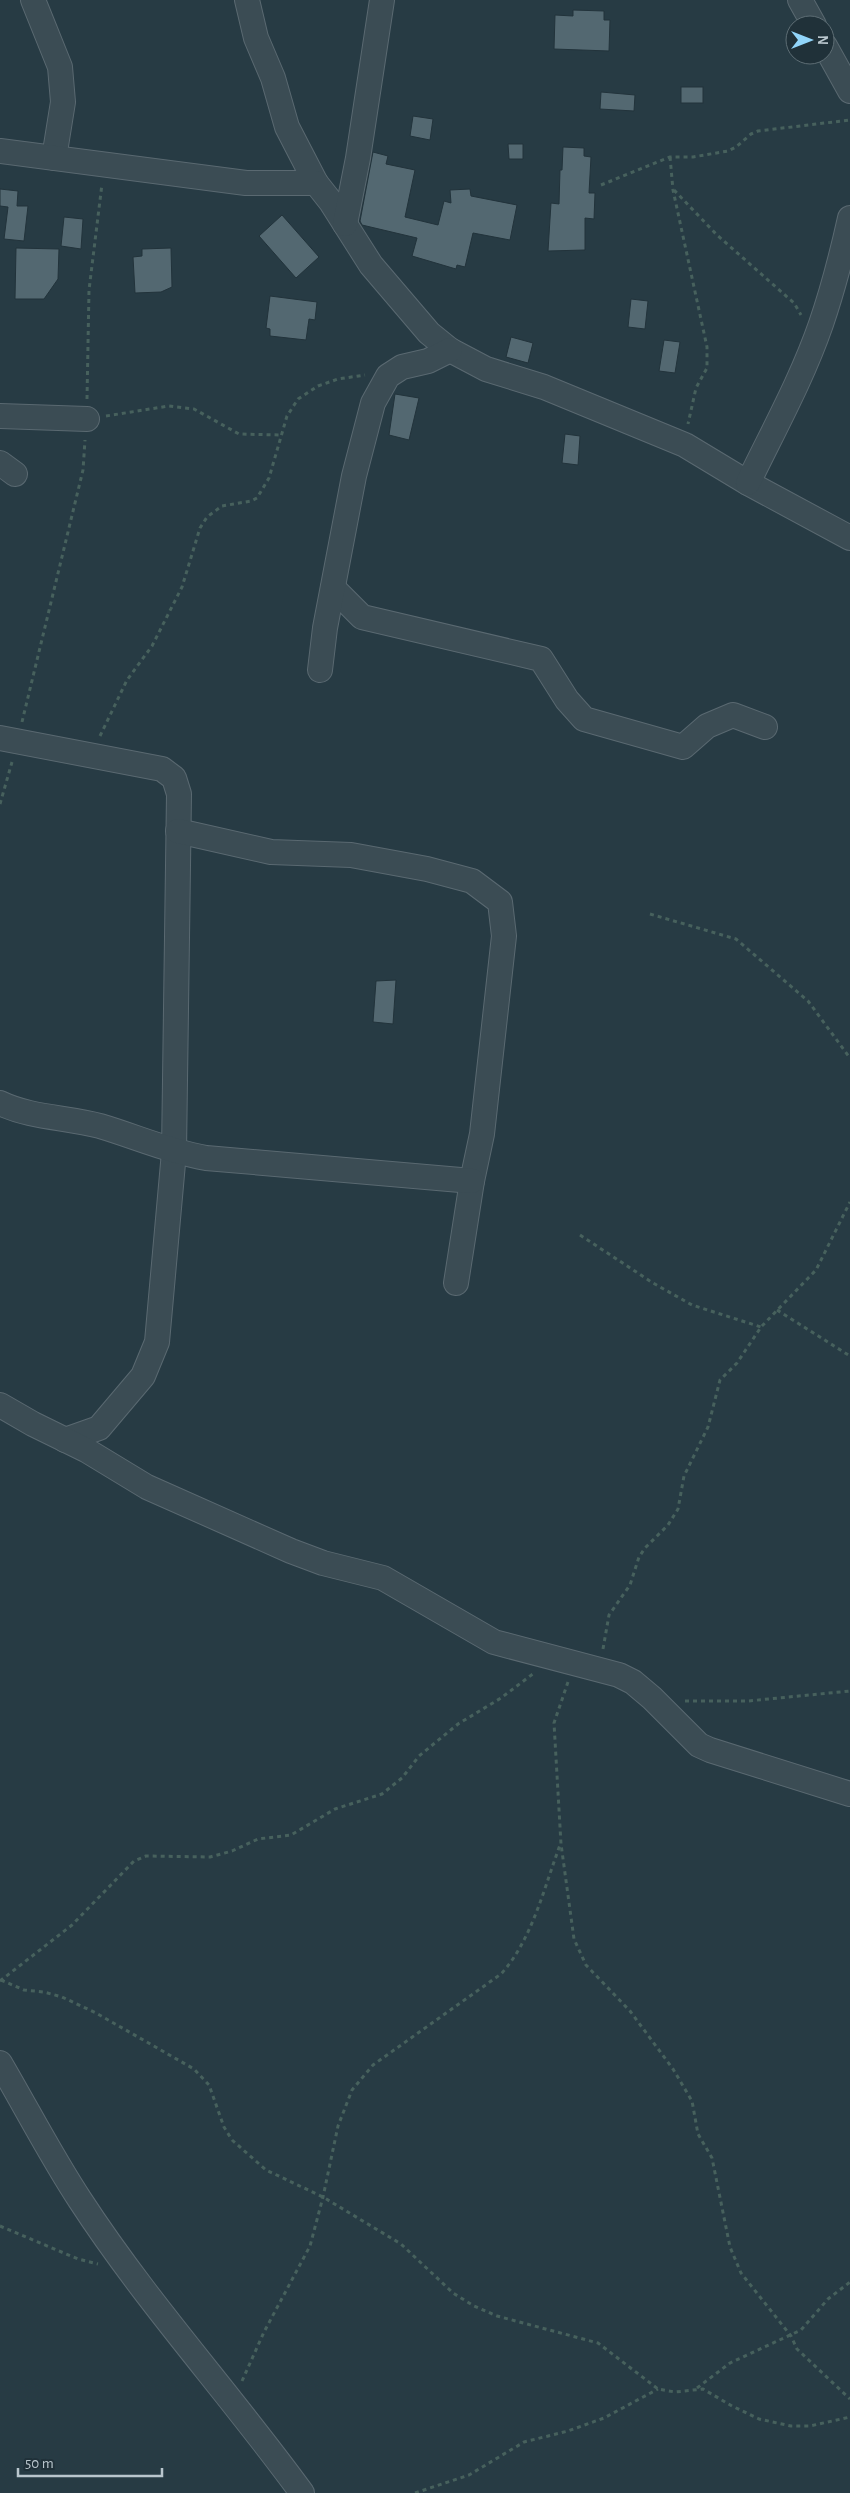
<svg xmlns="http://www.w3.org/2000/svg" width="850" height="2493" viewBox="0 0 850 2493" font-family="'Alegreya Sans',sans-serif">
<rect width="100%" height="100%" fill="#273b44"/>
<g fill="#536871" stroke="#22333b">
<path d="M573,10l31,1v9h6l-1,31 -55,-2 1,-34 18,1z"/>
<rect x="681" y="87" width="22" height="16"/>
<path d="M601,92l34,3 -1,16 -34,-2z"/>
<path d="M413,116l20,3 -3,21 -20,-4z"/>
<path d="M508,144h15v15h-14z"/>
<path d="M563,147l21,1v8l7,1 -2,36h6l-1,26 -9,-1v32l-37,1 3,-48 8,1 1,-34h2z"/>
<path d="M373,152l15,4 -2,8 29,6 -10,47 33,8 6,-24 7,2 -1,-13 20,-1 1,7 46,9 -7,35 -37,-7 -8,34 -8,-2 -1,4 -44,-13 5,-18 -55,-13 -2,-4z"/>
<path d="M0,189l18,2 -1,15h11l-4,35 -20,-2 4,-32 -8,-1z"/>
<path d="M282,215l37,42 -23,21 -37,-42z"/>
<path d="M64,217l19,2 -2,30 -20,-3z"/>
<path d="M16,248l43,1 -1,30 -14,20h-29z"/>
<path d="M171,248l1,39 -11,5 -26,1 -2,-36 9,-1v-7z"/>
<path d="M270,296l47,6 -2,18 -6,-1 -3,21 -36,-4v-7l-4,-1z"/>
<path d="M631,299l17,2 -3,28 -17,-2z"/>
<path d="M511,337l22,6 -5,20 -22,-6z"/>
<path d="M664,340l16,2 -5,31 -16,-2z"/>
<path d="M395,394l24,4 -10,42 -20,-5z"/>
<path d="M565,434l15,2 -2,29 -16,-2z"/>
<path d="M396,980l-3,44 -20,-2 3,-41z"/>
</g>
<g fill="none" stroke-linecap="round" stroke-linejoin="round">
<g stroke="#5a6971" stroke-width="26">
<g id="minor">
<path d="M33,0l27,67 3,35 -9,56"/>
<path d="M247,0l9,38 17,40 14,49 29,56"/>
<path d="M800,0l14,25"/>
<path d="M825,46l25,45"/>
<path d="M0,151l246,32h70l15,19 40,63 58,68 21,17 36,19 58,18 141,58 63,38 102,55"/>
<path d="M345,224l13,-66 24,-158"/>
<path d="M0,416l87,3"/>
<path d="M0,463l15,11"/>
<path d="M748,483c25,-52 54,-104 73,-159 12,-35 21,-70 29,-106"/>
<path d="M333,588l29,29 179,42 26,41 17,19 99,28 24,-21 26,-11 32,12"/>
<path d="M320,670l5,-42 29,-152 19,-73 15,-27 14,-9 26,-6 22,-11"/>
<path d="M0,738l162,31 12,9 5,16 -5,358 -17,190 -14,34 -44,52 -34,12"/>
<path d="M178,831l93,21 80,3 76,14 45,12 28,21 4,34 -22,198 -10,47 -16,102"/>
<path d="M0,1103c31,15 67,14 100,23 37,11 67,25 106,32l266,23"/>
<path d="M0,1405l33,19 53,26 61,37 144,64 32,12 60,15 111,64 125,33 14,7 19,16 47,47 11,5 140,44"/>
<path d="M0,2063c27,46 51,93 80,137 67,103 150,194 222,293"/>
</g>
</g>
<g stroke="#47615d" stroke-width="3" stroke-dasharray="4 4" stroke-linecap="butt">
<path d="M670,157l3,33 34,157v21l-11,20 -8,36"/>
<path d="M601,185l69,-28h23l35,-6 8,-4 15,-13 7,-3 92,-11"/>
<path d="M674,190l43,45 77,68 7,12"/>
<path d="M87,399l2,-109 13,-106"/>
<path d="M106,416l63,-10 25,3 45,25 41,1"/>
<path d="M22,722l61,-252 2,-30"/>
<path d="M100,736l27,-56 25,-34 30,-59 18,-59 7,-11 15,-11 29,-5 6,-3 12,-20 18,-62 11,-17 20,-13 20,-7 27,-4"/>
<path d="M0,804l12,-42"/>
<path d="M650,914l86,25 72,62 42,57"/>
<path d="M580,1235l73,48 39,22 69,22"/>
<path d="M777,1310l73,46"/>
<path d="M603,1649l6,-34 21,-30 9,-28 6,-9 23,-23 10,-16 6,-33 24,-49 12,-47 17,-17 24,-36 55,-57 34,-68"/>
<path d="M568,1682l-14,41 7,121 13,95 12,26 44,46 43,58 19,32 6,33 14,24 18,89 11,26 50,63 6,13 53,50"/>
<path d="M685,1701h63l102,-10"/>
<path d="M1,1980l23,10 20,2 18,5 34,16 98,56 15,16 15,42 8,13 34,30 57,27 78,47 52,49 21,13 23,10 101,27 60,46 17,3 28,-3 29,17 27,13 32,7h19l40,-9"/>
<path d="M0,1981l72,-56 62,-64 12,-5 64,1 22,-6 26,-12 33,-4 44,-26 47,-15 20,-16 17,-22 39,-32 43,-26 33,-25"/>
<path d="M0,2226l78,33 20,5"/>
<path d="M242,2381l22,-49 46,-86 13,-49 15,-71 14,-36 21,-25 128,-91c31,-34 43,-86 59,-129"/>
<path d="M697,2388l33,-25 71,-33 27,-31 22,-17"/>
<path d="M415,2493l54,-18 55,-33 44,-11 36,-13 54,-29"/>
</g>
<use href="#minor" stroke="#3b4c54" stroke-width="24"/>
</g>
<g transform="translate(810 40) rotate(90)"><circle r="24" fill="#203139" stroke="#5d6d74"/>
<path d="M0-4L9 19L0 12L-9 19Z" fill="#91d5fa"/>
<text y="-8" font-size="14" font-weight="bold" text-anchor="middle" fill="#b9c6cd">N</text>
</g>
<path d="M18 2468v8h144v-8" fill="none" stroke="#b9c6cd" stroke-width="2.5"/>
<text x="25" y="2468" font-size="15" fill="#b9c6cd" stroke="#203139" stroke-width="4" paint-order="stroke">50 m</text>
</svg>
